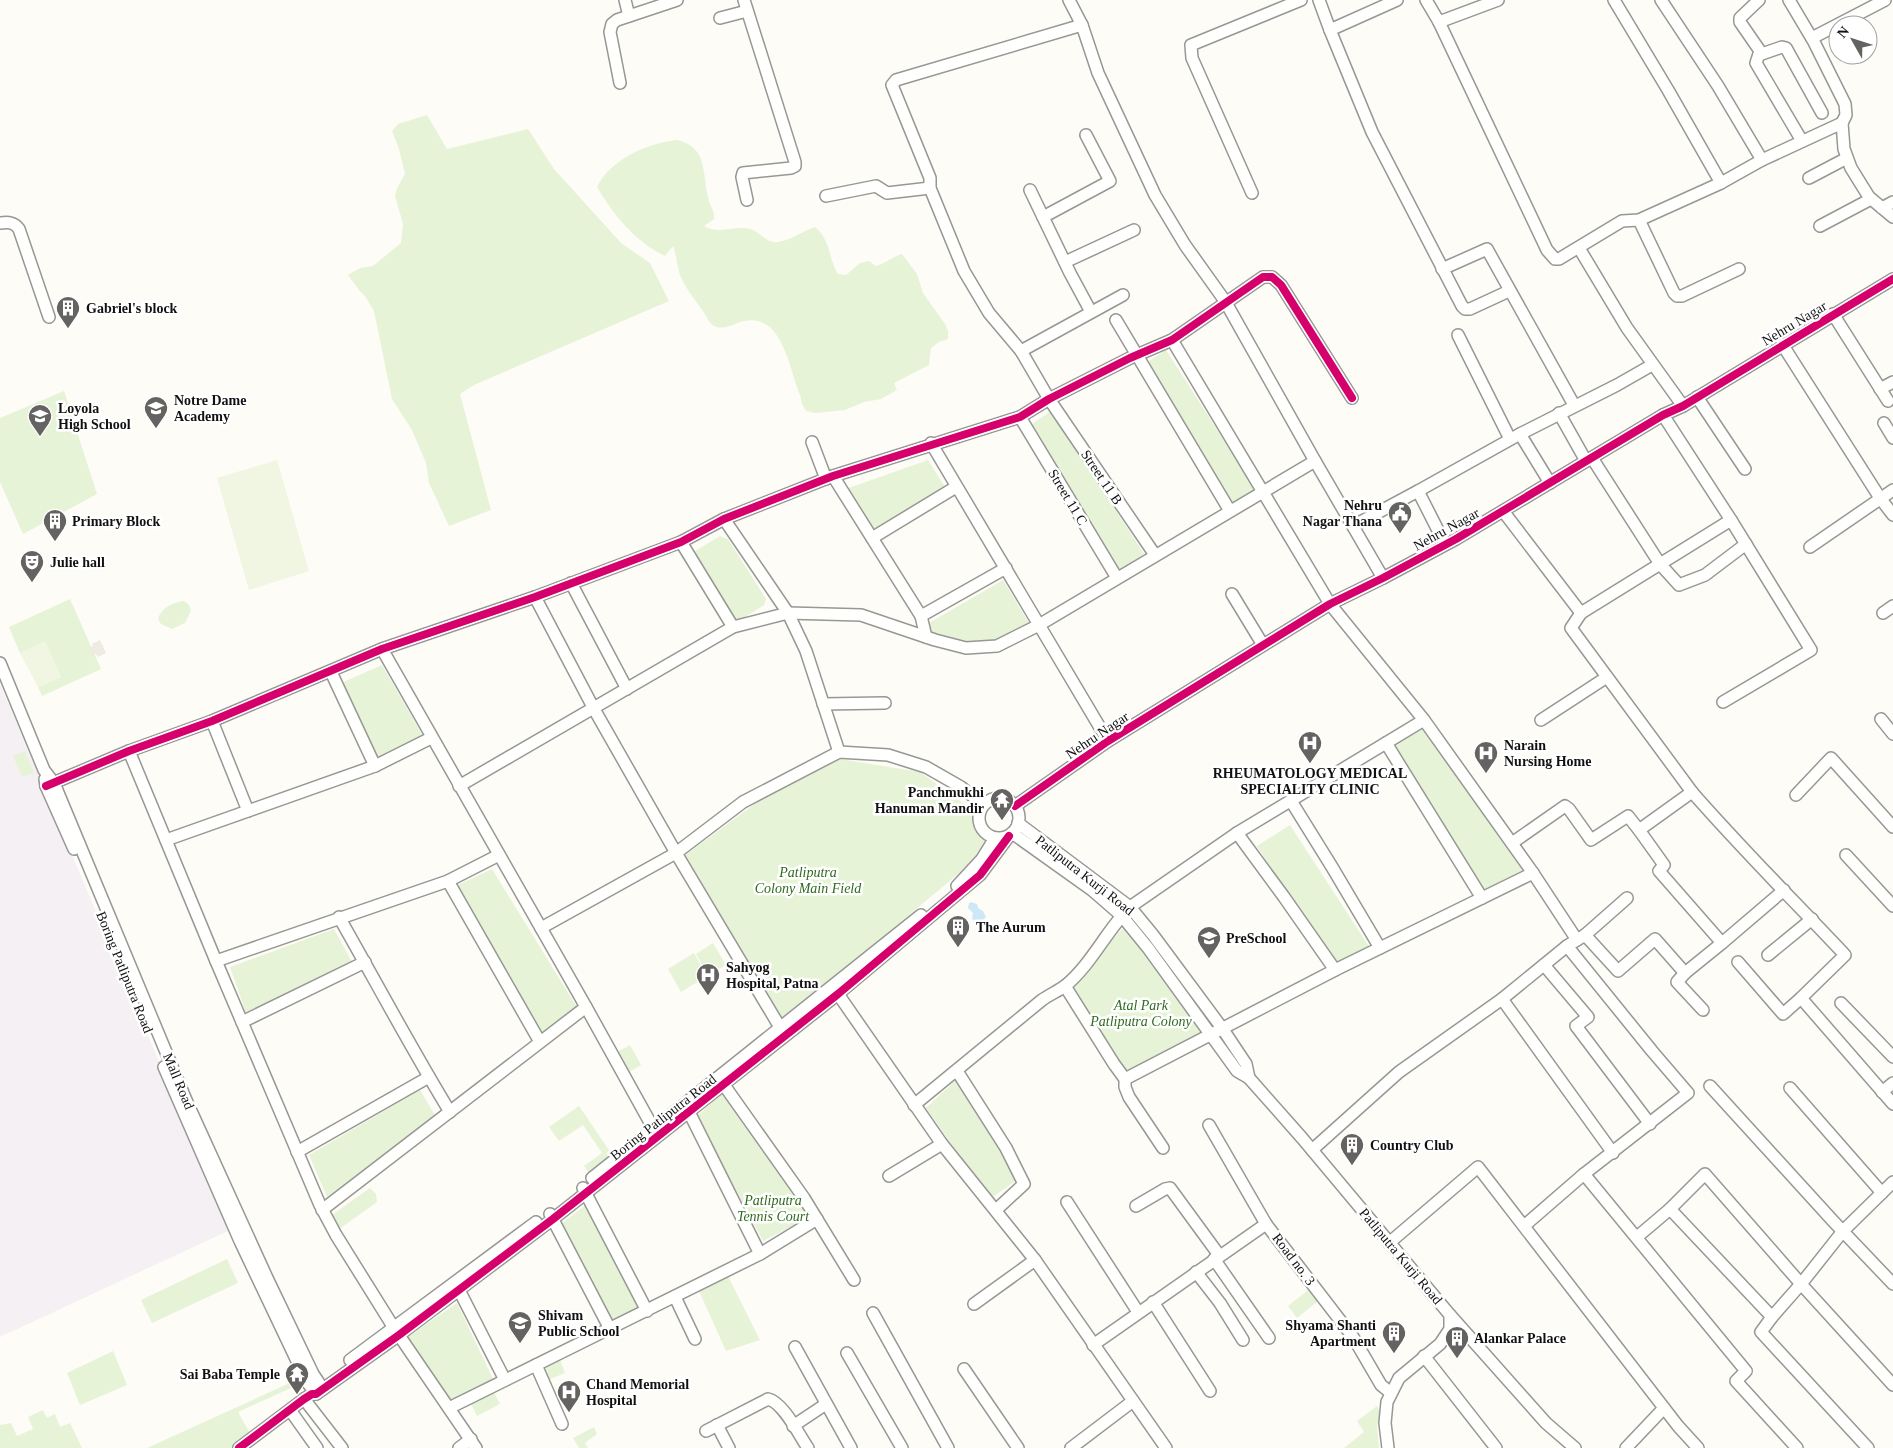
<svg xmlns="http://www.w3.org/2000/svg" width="1893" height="1448" viewBox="0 0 1893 1448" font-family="'Times New Roman',serif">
<rect width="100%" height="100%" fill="#fdfcf7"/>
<path fill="#f5f0f3" d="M0,684l230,546 -230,107z"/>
<g fill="#e7f3d7">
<path d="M427,115l20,34 81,-20 26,40 67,74 29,20 19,38 -195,84 -14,9 31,116 -42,16 -20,-43 -3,-20 -14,-33 -20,-31 -18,-88 -9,-15 -6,-6 -11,-15 12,-7 13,-2 28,-23 2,-19 -8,-28 2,-8 8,-14 -6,-25 -7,-18 6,-7z"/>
<path d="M676,140c32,6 26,33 32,57 1,8 7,13 6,22l-10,7c13,9 32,-1 46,3 11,3 16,15 28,13 13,-2 25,-11 37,-15 16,13 13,31 23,47l8,1 14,-12 9,-2 7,5c10,-3 16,-9 26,-12l15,20 6,19 22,31 3,7v8l-9,3 -8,6 -2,17 -35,18 3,7 -16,9 -17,3 -19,8 -30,3 -9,-2 -4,-7 -2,-9c-11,-26 -17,-82 -56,-74 -10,2 -20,10 -30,5 -5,-3 -8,-10 -11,-15 -9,-13 -19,-24 -24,-39 -2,-9 -3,-18 -6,-26l-8,10c-31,-15 -51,-41 -68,-69 14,-28 49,-43 79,-47z"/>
<path d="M1166,350l91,142 -26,15 -85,-144z"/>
<path d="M64,391l33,103 -74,40 -23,-52v-64z"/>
<path d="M1051,411l93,143 -25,17 -90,-145z"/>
<path d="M928,460l19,30 -75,41 -26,-42z"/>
<path d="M720,536l8,3 38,60 -2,6 -30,19 -42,-71z"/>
<path d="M1003,580l27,45c-18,11 -42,23 -63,19 -13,-2 -26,-9 -38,-13v-8z"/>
<path d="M70,599l31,70 -59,27 -4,-9 23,-10 -16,-35 -25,11 -11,-26z"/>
<path d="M184,601l5,4 2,6 -6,12 -13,6 -11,-5 -3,-5c3,-11 15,-17 26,-18z"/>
<path d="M382,665l42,73 -45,21 -38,-76z"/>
<path d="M1423,729l103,142 -42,20 -89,-145z"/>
<path d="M25,751l9,22 -12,4 -9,-21z"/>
<path d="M840,759l80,13 53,38 8,16 9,8 -14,25 -194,162 -98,-165 72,-53z"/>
<path d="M1290,825l80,123 -35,18 -78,-120z"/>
<path d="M492,869l86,140 -37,29 -85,-152z"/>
<path d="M1128,923l81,106 -83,44 -55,-88z"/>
<path d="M334,929l18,33 -105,54 -17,-49z"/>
<path d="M713,943l13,22 -18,10 -12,-21z"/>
<path d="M694,953l13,23 -26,16 -13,-23z"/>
<path d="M630,1045l11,20 -13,8 -11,-21z"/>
<path d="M956,1080l62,99 -28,20 -64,-91z"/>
<path d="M420,1090l16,27 -109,80 -18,-42z"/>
<path d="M723,1093l87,124 -47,24 -66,-125z"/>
<path d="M579,1106l34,50 -24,17 -5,-7 18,-13 -19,-28 -24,16 -10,-14z"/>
<path d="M370,1188l6,6 1,8 -39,28 -9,-13z"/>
<path d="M587,1204l54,104 -31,15 -49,-99z"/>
<path d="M227,1259l11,24 -86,40 -11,-23z"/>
<path d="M727,1274l33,66 -34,11 -27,-60z"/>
<path d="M1308,1290l10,11 -21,17 -9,-12z"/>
<path d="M457,1303l37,78 -44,23 -45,-65z"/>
<path d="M113,1351l14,34 -47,20 -13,-32z"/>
<path d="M560,1360l5,13 -17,7 -5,-13z"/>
<path d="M303,1377l-1,6 -64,29 13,23 -18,13h-86z"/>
<path d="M494,1392l6,12 -23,12 -6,-12z"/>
<path d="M1377,1406l3,6 -3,14 2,22h-35l20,-16 -7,-11z"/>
<path d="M43,1410l4,8 8,-4 5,13 10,-4 12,25h-82v-23l11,-2 6,13 16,-7 -5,-12z"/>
<path d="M594,1427l3,7 -12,9 3,5h-9l-6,-10z"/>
</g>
<g fill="#f0f6e1">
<path d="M277,460l32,111 -60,19 -32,-112z"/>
<path d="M45,641l16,36 -23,10 -18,-34z"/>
</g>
<path fill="#edebe2" d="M100,640l6,13 -8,4 -2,-3 -4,1 -3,-7 4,-2 -1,-2z"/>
<path fill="#cde8f7" d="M971,902l6,2 1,4 5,3 3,6 -6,6 -8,-4 1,-6 -5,-5 1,-5z"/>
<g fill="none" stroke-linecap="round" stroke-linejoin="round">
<g stroke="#979795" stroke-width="14">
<g id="minor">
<path d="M625,0l4,16"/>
<path d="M744,0l51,162v4l-4,2 -48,5 -1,4 5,23"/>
<path d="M1069,0l13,25 16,48 57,122 30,50 40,56 90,160 68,117"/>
<path d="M1319,0l11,30"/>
<path d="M1397,0l-67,30 42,102 90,174 3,3h5l39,-18"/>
<path d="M1426,0l13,22 108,228 8,9h4l63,-38 17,-1 82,-37 41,-23 80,-37 2,26 7,19 18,29 24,20"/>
<path d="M1614,0l54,90 53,93"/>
<path d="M1661,0l57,86 44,74"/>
<path d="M1759,0l-19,18v4l20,29 -4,12 46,78"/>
<path d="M1789,0l25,42 31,62 1,11 -4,8"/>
<path d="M720,18l27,-7"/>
<path d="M1439,22l59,-22"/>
<path d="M1082,25l-186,55 -4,5 38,93v10l34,83 25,42 32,38 28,48 106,156"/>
<path d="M1812,38l73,-38"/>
<path d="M1759,55l23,-8 4,1 36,65"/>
<path d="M620,83l-10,-51 2,-8 5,-4 60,-20"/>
<path d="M1809,178l38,-20"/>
<path d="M1030,190l40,83 21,39"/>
<path d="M1252,193l-60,-135 -1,-13 110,-45"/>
<path d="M826,196l50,-10 11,7 43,-5"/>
<path d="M1882,208l11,-6"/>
<path d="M1043,217l67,-36 -24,-46"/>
<path d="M1639,220l35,73 3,3h5l57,-27"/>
<path d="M0,223c8,-1 14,-1 19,6l30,88"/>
<path d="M1820,226l51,-27"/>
<path d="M1579,248l48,80 56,78"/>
<path d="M1065,262l69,-32"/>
<path d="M1442,269l45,-20 87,156"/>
<path d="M1833,314l55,87"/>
<path d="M1116,320l114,191"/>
<path d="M1458,335l52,104"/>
<path d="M1172,340l158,264 94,116 109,153 44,67"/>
<path d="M1782,344l98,154 13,17"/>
<path d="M1021,351l102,-56"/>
<path d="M1880,389l13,-7"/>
<path d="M1697,397l48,72"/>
<path d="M1559,413l27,48"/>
<path d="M1663,415l68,105 80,130 -88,52"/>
<path d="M1020,417l97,161"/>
<path d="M1884,423l9,15"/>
<path d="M1520,434l97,-49 35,-20"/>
<path d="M812,442l14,37"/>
<path d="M931,443l177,298"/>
<path d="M1592,458l68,106 19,21 26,-10 41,-31"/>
<path d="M833,476l88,140 5,21"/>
<path d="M1418,491l102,-57 30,49"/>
<path d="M1503,511l78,102 150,-93"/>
<path d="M724,519l64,94 18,38 33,101"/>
<path d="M1353,526l65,-35 27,53"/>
<path d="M872,538l84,-51"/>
<path d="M681,542l52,85"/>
<path d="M1810,547l83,-57"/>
<path d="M571,583l56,106"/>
<path d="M1232,594l31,51"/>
<path d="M535,597l59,112 82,144 108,181"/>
<path d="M1581,613l-10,15 121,164"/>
<path d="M1883,613l10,-7"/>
<path d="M921,616l85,-48"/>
<path d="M382,649l204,358 71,128"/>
<path d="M0,663l44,107 10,13 132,317 81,178 46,96 10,15"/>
<path d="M331,672l44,94"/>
<path d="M823,704l62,-1"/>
<path d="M1881,719l12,15"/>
<path d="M1541,720l66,-43"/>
<path d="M212,721l36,90"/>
<path d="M1386,743l96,155"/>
<path d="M129,751l87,210 104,244 16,30 58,93 82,120"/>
<path d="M45,779l1,7 28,63"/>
<path d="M46,786l83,-35 83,-30 170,-72 153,-52 146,-55 43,-23 109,-43 187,-59 29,-18 81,-41 42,-18 91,-63h9l9,8 71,113"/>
<path d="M459,786l274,-159 55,-14 73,2 74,25 31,8 31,-2 42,-21 276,-164"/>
<path d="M1796,795l35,-37 62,69"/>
<circle cx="999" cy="818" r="20"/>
<path d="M1291,801l41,66 48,81"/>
<path d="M1015,806l93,-65 222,-137 53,-26 73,-39 207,-124 20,-9 210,-127"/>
<path d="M1018,823l112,84 23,28 69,93 24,36 3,14"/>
<path d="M1012,833l80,57 30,26 26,32 89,123 12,7 53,60 148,177v14l-10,15 -41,34 -12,24 -2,21 3,25"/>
<path d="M1237,833l47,64 51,73"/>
<path d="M166,840l209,-74 56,-28"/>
<path d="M1512,843l53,-37 4,3 22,31 37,-24 11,14"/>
<path d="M1846,855l47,51"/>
<path d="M448,881l92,161"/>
<path d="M957,886l25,-27 13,-21"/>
<path d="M1784,890l-62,53 -63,-72 5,-6 -25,-35 53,-38c49,56 102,109 153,163l-44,43 92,106"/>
<path d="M339,917c37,65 72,131 111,195"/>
<path d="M541,928l135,-75 67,-51 96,-50 49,3 38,12 35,20 14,11 6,11"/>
<path d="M1585,935l33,36 37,-32 30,34 37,-30"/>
<path d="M1768,955l44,-36"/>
<path d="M216,961l232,-80 51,-26"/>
<path d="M1738,962l45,52 18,-16"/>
<path d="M1544,965l44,52 -12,9 74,98"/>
<path d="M1685,973l-8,9 26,28"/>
<path d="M1065,986l49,78 11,15v8l4,10 34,51"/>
<path d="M838,994l104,150 93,116 131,188"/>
<path d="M1502,999l111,154"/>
<path d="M1841,1003l52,54"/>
<path d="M242,1022l123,-60"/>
<path d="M164,1067l76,174 67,141 9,12"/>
<path d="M957,1071l49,77 18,36 -28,26"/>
<path d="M1125,1079l210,-109 198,-97"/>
<path d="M724,1085l80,113 50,82"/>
<path d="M1710,1086l123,135 60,63"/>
<path d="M1790,1088l92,105"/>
<path d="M1882,1092l11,-9"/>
<path d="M914,1105l128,-105c7,-5 16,-9 23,-14 26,-21 41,-55 65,-79l107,-74 187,-113"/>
<path d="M689,1112l71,142"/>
<path d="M1209,1125l57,99"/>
<path d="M1312,1150l87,-78 103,-73 65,-53 18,-11 42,-37"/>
<path d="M297,1152l132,-75"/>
<path d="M1584,1174l162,197 -10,10 61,67"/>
<path d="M889,1176l53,-32"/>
<path d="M592,1178l329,-263"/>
<path d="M583,1188l64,123"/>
<path d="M1067,1202l71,110"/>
<path d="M1136,1206l29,-17 5,-1 49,67"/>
<path d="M1670,1209l35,-35 96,110 92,101"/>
<path d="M322,1210l264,-203"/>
<path d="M550,1214l60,115"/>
<path d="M1524,1226l60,-52 104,-81 -36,-42 -85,-105"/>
<path d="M1637,1237l33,-28 102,108 -11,15 107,116"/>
<path d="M1389,1243l89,-76 200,259 20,22"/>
<path d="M1214,1259l55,79"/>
<path d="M1196,1272l24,31 23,37"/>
<path d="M459,1290l46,90"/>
<path d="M675,1297l20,42"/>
<path d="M1153,1302l57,89"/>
<path d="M974,1304l61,-44"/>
<path d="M873,1313l75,135"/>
<path d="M1450,1315l96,108 29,25"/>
<path d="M1772,1317l29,-33 42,-53 50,-49"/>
<path d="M1093,1345l173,-121 87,113 28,48 10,8"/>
<path d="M795,1347l56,101"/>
<path d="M847,1353l55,95"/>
<path d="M1424,1356l72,92"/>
<path d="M350,1360l186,-138"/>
<path d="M536,1365l26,59"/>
<path d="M964,1369l54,79"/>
<path d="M304,1399l38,49"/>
<path d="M449,1408l311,-154 57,-35"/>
<path d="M290,1410l27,38"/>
<path d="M717,1425l12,23"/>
<path d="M793,1426l33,-22"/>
<path d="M706,1431l62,-32c15,3 31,36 40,49"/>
<path d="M239,1448l65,-49 8,-5h4l83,-59 154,-116 285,-225 142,-119 29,-39"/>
<path d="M459,1448l12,-9"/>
<path d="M1071,1448l62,-47"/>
<path d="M1626,1448l38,-40"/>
</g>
</g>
<use href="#minor" stroke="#fffffe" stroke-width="11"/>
<g stroke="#fff" stroke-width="11">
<g id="cycleway">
<path d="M46,786l83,-35 83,-30 170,-72 153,-52 146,-55 43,-23 109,-43 187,-59 29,-18 81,-41 42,-18 91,-63h9l9,8 71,113"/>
<path d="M1015,806l93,-65 222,-137 53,-26 73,-39 207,-124 20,-9 210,-127"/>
<path d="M239,1448l65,-49 8,-5h4l83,-59 154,-116 285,-225 142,-119 29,-39"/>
</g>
</g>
<use href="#cycleway" stroke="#d6006c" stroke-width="8"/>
</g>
<defs>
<g id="building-pin" transform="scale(1.25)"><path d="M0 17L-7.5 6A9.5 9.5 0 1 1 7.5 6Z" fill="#646362" stroke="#fff"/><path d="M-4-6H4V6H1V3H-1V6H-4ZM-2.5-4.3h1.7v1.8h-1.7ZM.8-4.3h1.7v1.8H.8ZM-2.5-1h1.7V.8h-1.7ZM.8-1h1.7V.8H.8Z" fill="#fff"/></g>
<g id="school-pin" transform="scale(1.25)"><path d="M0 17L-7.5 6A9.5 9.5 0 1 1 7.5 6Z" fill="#646362" stroke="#fff"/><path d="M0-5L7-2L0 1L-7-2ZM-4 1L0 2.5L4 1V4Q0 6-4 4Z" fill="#fff"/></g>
<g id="civic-pin" transform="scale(1.25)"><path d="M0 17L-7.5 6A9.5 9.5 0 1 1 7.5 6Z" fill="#646362" stroke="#fff"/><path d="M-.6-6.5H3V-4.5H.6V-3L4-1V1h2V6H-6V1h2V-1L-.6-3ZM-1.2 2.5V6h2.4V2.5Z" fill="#fff"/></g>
<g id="theatre-pin" transform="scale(1.25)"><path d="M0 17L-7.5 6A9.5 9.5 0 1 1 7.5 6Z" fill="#646362" stroke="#fff"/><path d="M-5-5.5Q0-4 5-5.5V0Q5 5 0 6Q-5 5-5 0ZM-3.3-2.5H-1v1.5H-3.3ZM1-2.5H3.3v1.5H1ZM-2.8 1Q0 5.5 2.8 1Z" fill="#fff"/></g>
<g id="hospital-pin" transform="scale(1.25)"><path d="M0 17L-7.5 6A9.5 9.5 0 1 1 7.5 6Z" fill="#646362" stroke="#fff"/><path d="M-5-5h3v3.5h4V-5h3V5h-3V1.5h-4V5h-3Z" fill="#fff"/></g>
<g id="temple-pin" transform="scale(1.25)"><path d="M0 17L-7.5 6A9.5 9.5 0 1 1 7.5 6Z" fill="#646362" stroke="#fff"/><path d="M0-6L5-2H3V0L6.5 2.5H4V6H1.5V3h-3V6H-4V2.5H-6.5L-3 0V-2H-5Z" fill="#fff"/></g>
</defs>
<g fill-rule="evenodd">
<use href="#building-pin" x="68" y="308"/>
<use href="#school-pin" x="156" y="408"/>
<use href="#school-pin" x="40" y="416"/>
<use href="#civic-pin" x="1400" y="513"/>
<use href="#building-pin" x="55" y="521"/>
<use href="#theatre-pin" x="32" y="562"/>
<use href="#hospital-pin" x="1310" y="743"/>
<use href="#hospital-pin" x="1486" y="753"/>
<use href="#temple-pin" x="1002" y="800"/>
<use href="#building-pin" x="958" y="927"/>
<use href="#school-pin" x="1209" y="938"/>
<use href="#hospital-pin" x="708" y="975"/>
<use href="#building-pin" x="1352" y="1145"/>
<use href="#school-pin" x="520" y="1323"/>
<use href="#building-pin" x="1394" y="1333"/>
<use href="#building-pin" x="1457" y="1338"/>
<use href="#temple-pin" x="297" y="1374"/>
<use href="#hospital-pin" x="569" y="1392"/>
</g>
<g text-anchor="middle" stroke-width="5" stroke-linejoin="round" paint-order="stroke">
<g font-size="14" font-weight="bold" fill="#111" stroke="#fff" text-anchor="start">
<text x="86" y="313">Gabriel's block</text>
<text x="174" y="405">Notre Dame<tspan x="174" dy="16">Academy</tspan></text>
<text x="58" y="413">Loyola<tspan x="58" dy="16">High School</tspan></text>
<text x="1382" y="510" text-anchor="end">Nehru<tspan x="1382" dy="16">Nagar Thana</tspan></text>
<text x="72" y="526">Primary Block</text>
<text x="50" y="567">Julie hall</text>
<text x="1504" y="750">Narain<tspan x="1504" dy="16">Nursing Home</tspan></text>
<text x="1310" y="778" text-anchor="middle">RHEUMATOLOGY MEDICAL<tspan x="1310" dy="16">SPECIALITY CLINIC</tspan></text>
<text x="984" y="797" text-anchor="end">Panchmukhi<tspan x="984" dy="16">Hanuman Mandir</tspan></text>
<text x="976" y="932">The Aurum</text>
<text x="1226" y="943">PreSchool</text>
<text x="726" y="972">Sahyog<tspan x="726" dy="16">Hospital, Patna</tspan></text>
<text x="1370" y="1150">Country Club</text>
<text x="538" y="1320">Shivam<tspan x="538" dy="16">Public School</tspan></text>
<text x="1376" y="1330" text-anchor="end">Shyama Shanti<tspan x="1376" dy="16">Apartment</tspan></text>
<text x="1474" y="1343">Alankar Palace</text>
<text x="280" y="1379" text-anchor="end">Sai Baba Temple</text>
<text x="586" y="1389">Chand Memorial<tspan x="586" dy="16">Hospital</tspan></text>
</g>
<g font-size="14" fill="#111" stroke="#fff">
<text transform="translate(1794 323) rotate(-31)" y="5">Nehru Nagar</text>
<text transform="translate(1102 477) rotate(56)" y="5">Street 11 B</text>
<text transform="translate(1068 497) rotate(59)" y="5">Street 11 C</text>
<text transform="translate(1446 529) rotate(-29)" y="5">Nehru Nagar</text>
<text transform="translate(1097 735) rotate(-34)" y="5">Nehru Nagar</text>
<text transform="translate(1085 875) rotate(38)" y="5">Patliputra Kurji Road</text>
<text transform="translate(125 972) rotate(68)" y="5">Boring Patliputra Road</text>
<text transform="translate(179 1081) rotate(67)" y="5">Mall Road</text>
<text transform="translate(663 1117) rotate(-38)" y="5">Boring Patliputra Road</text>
<text transform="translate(1401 1256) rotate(50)" y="5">Patliputra Kurji Road</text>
<text transform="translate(1294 1259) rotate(53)" y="5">Road no. 3</text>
</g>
<g font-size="14" font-style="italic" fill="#2f6b1f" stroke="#fff">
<text x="808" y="877">Patliputra<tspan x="808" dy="16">Colony Main Field</tspan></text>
<text x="1141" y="1010">Atal Park<tspan x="1141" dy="16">Patliputra Colony</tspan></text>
<text x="773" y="1205">Patliputra<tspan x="773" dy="16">Tennis Court</tspan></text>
</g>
</g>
<g transform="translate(1853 40) rotate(309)"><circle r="24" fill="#ffffff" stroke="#a0a0a0"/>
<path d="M0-4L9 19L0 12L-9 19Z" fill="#646362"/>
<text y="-8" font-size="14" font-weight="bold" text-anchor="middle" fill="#111111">N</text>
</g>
</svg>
